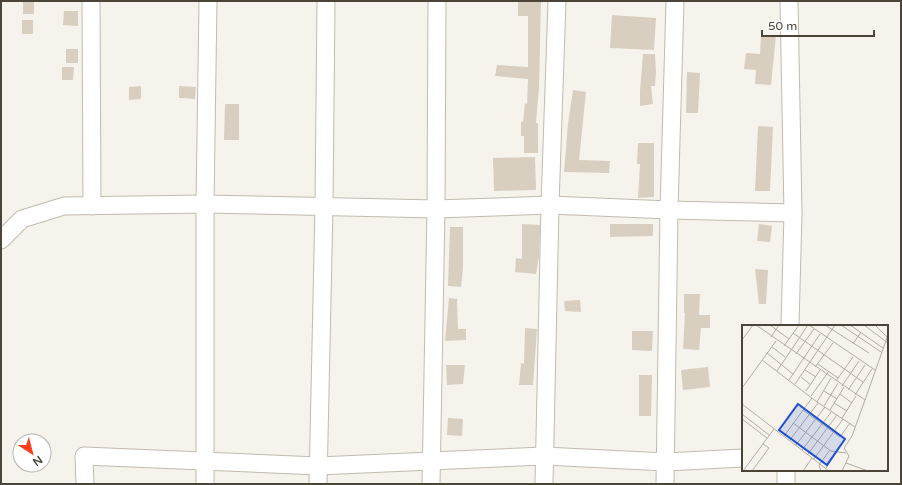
<svg xmlns="http://www.w3.org/2000/svg" width="902" height="485" viewBox="0 0 902 485" font-family="'Varela Round',sans-serif">
<rect width="100%" height="100%" fill="#f6f3ec"/>
<g fill="#d8cfc1">
<rect x="23" y="1" width="11" height="13"/>
<path d="M518,1h23l-2,87 -3,35h2v30h-14v-17h-3v-14h2l2,-19 2,1 1,-25 -33,-3 2,-11 31,2v-51h-10z"/>
<path d="M64,11h14v15l-15,-1z"/>
<path d="M612,15l44,3 -2,32 -44,-2z"/>
<rect x="22" y="20" width="11" height="14"/>
<path d="M761,35l15,1 -5,49 -16,-1 1,-14 -12,-1 2,-16 14,1z"/>
<rect x="66" y="49" width="12" height="14"/>
<path d="M643,54h12l1,18 -1,14h-4l2,18 -13,2v-15z"/>
<path d="M62,67h12l-1,13h-11z"/>
<path d="M687,72l13,1 -2,40h-12z"/>
<path d="M141,86v13l-12,1v-13z"/>
<path d="M179,86l17,1 -1,12 -16,-1z"/>
<path d="M573,90l13,2 -7,68 31,1 -1,12 -45,-1 4,-49z"/>
<path d="M225,104h14v36h-15z"/>
<path d="M758,126l15,1 -3,64h-15z"/>
<path d="M638,143h16v54l-16,1 2,-34h-3z"/>
<path d="M535,157l1,33 -42,1 -1,-33z"/>
<path d="M522,224l18,1 -1,32 -3,17 -21,-2 1,-14 6,1z"/>
<path d="M610,224h43v12l-43,1z"/>
<path d="M759,224l13,2 -2,16 -13,-1z"/>
<path d="M450,227h13v41l-2,19 -13,-1z"/>
<path d="M755,269l13,1 -2,34h-7z"/>
<path d="M684,294h16l-1,21h11v13h-9l-2,22 -16,-1 2,-36h-1z"/>
<path d="M449,298l8,1 1,30h8v11l-21,1z"/>
<path d="M580,300l1,12 -16,-1 -1,-10z"/>
<path d="M525,328l12,1 -4,56h-14l2,-22 3,1z"/>
<path d="M632,331h21l-1,20 -20,-1z"/>
<path d="M446,365h19l-2,19 -16,1z"/>
<path d="M708,367l2,20 -27,3 -2,-20z"/>
<path d="M639,375h13l-1,41h-12z"/>
<path d="M448,418l15,1 -1,17 -15,-1z"/>
</g>
<g fill="none" stroke-linecap="round" stroke-linejoin="round">
<g stroke="#c2bbae" stroke-width="19">
<g id="minor">
<path d="M91,1l1,205"/>
<path d="M789,1l4,212 -3,113"/>
<path d="M1,240l21,-21 42,-13 141,-2 231,5 114,-4 119,5 124,3"/>
<path d="M786,470v14"/>
<path d="M85,484l-1,-28 234,10 226,-10 122,6 77,-4"/>
<path d="M205,484v-280l3,-203"/>
<path d="M318,484l6,-277 2,-206"/>
<path d="M431,484l5,-275 1,-208"/>
<path d="M544,484l6,-279 7,-204"/>
<path d="M665,484l4,-274 6,-209"/>
</g>
</g>
<use href="#minor" stroke="#fff" stroke-width="17"/>
</g>
<g transform="translate(742 325)">
<rect width="146" height="146" fill="#f6f3ec"/>
<path fill="none" stroke="#b2ada4" stroke-width="1" d="M14,0l109,75 -13,36 -8,12 5,8 -7,15M28,0l19,14M67,0l66,45M83,0l44,28M99,0l40,27M108,0l33,23M122,0l24,18M133,0l12,12M51,8l70,49M29,12l8,-12M0,15l11,-15M111,19l8,-12M42,21l15,-21M30,22l13,10M25,28l26,21M54,29l18,-25M20,35l55,42 38,25M76,39l20,14M73,42l18,-24M63,45l11,7M35,46l31,-46M59,52l10,8M47,55l31,-46M94,56l17,-24M53,59l40,-59M100,61l17,-25M0,63l34,-47M106,65l17,-25M64,66l14,-21M82,66l13,8M98,69l12,9M113,70l17,-26M69,71l18,-25M123,75l23,-65M75,77l14,-24M92,78l13,8M0,79l87,67M82,81l14,-23M61,85l37,27 10,-14M88,85l14,-23M0,89l27,21M100,93l14,-22M0,94l25,19M51,98l38,28 15,2M42,111l28,-38M47,116l29,-38M54,120l29,-38M60,125l30,-39M66,129l29,-39M72,134l29,-40M104,138l22,8M84,143l10,-16M1,146l31,-42M10,146l17,-23 -6,-4M61,146l9,-13M79,146l-2,-6 11,-15"/>
<path fill="#1d4ed8" fill-opacity="0.15" stroke="#1d4ed8" stroke-width="2" d="M56,79l47,35 -18,26 -48,-35z"/>
<rect width="146" height="146" fill="none" stroke="#4b4439" stroke-width="2"/>
</g>
<rect width="902" height="485" fill="none" stroke="#4b4439" stroke-width="4"/>
<g transform="translate(32 453) rotate(144)"><circle r="19" fill="#ffffff" stroke="#b7b4b0"/>
<path d="M0-3L7 15L0 10L-7 15Z" fill="#fc3f1d"/>
<text y="-6" font-size="11" font-weight="bold" text-anchor="middle" fill="#4b4439">N</text>
</g>
<path d="M762 30v6h112v-6" fill="none" stroke="#4b4439" stroke-width="2"/>
<text x="768" y="30" font-size="12" fill="#4b4439" stroke="#ffffff" stroke-width="3" paint-order="stroke">50 m</text>
</svg>
